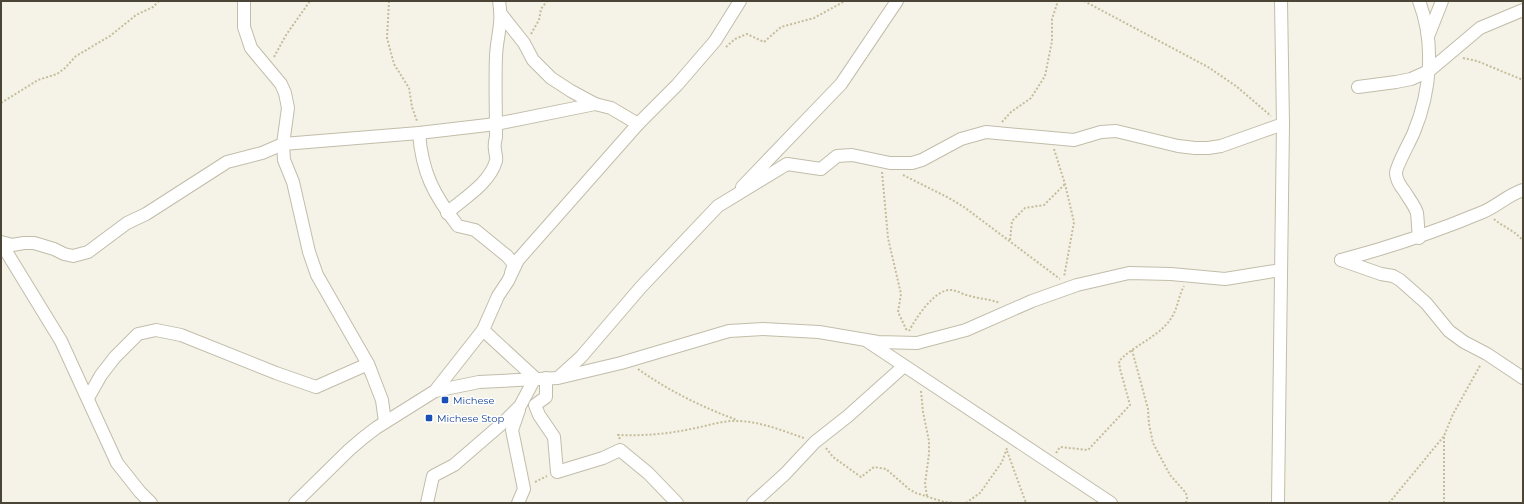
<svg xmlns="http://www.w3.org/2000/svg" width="1524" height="504" viewBox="0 0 1524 504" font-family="Montserrat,sans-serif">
<rect width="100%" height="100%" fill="#f5f3e8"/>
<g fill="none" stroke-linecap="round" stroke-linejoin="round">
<g stroke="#c2bda9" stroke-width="14">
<g id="minor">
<path d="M244,1v26l7,21 30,36 4,9 3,15 -5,36 1,16 9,22 16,70 8,23 51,89 14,36 3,22"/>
<path d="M1419,1c16,41 12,90 -5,131 -3,8 -18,34 -18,41 0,7 5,14 9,19 4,7 10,14 12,21 1,8 1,17 2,25"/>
<path d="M501,14l23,29 9,17 18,18 20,13 24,13"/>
<path d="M1429,34l13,-33"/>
<path d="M1358,87l38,-5 15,-3 18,-8 51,-43 43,-18"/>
<path d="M419,133c3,40 15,62 39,93l17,4 32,26 7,8 -3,9"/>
<path d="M742,187l99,-103 56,-83"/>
<path d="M447,213c17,-15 42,-29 49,-52 1,-3 -1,-8 -1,-12 -1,-4 0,-8 1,-12 0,-27 -1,-54 0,-81 1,-21 7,-32 3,-55"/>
<path d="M1,242l11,3 12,-2h10l20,6 10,5 9,2 15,-4 39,-29 19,-9 81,-52 35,-9 21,-9 136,-11 77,-9 99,-20 16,4 27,16"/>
<path d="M1,243l60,98 56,122 23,29 11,11"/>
<path d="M1341,260l40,14 12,2 7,4 26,23 23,28 15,11 23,12 36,24"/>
<path d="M1341,260c50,-13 94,-28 142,-48 14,-6 25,-17 40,-22"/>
<path d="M867,341l244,162"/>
<path d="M559,377l22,-20 60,-70 77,-81 69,-42 34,5 16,-13 15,-1 38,8h22l10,-3 39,-21 25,-7 88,8 27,-8 15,-1 62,15 17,2h13l13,-2 62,-22"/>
<path d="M546,378v19l-11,8 4,10 15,22 3,35 46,-14 17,-8 28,23 29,30"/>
<path d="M435,391l44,-9 79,-4 63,-15 108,-32 34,-2 56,3 59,10 39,1 49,-13 66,-29 45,-16 52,-12 42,1 54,5 56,-9"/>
<path d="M88,398l13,-23 14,-18 23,-23 18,-4 25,5 95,38 40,14 52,-23 3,8"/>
<path d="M295,503l54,-53 14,-12 13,-10 59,-37 48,-61 15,-34 10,-15 10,-21 120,-136 39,-39 38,-44 25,-40"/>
<path d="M427,503l6,-27 21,-11 51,-44 15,-15 15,-28 -52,-48"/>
<path d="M518,503l6,-14 -12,-59 7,-20"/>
<path d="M753,503l32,-29 30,-32 33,-26 56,-50"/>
<path d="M1278,503l5,-379 -2,-123"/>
</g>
</g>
<g stroke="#c5bc99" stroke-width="2" stroke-dasharray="2 2" stroke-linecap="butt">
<path d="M389,1l-2,37 7,26 15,24 3,19 5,14"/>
<path d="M1084,1l124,66 28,19 35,30"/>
<path d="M531,34l8,-14 2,-11 6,-8"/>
<path d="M726,47l9,-8 12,-5 17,8 17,-15 33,-9 31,-17"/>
<path d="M274,57l12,-22 24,-34"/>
<path d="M1463,58l14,3 46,19"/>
<path d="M1,103l37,-23 19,-6 8,-6 11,-12 34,-20 26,-21 17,-8 6,-6"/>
<path d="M1002,122l9,-10 20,-14 14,-22 7,-35v-22l6,-18"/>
<path d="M1054,149l11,35 9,38 -10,55"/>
<path d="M882,172l6,66 13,56 -3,18 9,19"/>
<path d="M903,175l44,22 17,10 96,72"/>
<path d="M1494,219c9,8 22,12 29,22"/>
<path d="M1010,240l2,-19 13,-13 19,-3 21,-21"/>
<path d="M909,331c7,-13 26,-43 43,-41 6,1 12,5 18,6 10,3 20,3 30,7"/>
<path d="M1132,350l16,59 1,15 4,19 17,32 16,18 1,5 -1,5"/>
<path d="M638,369c31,22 64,38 99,51"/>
<path d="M921,391l2,21 6,29v13l-4,30 2,12"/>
<path d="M620,439l-2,-4c25,1 49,-1 73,-6 16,-3 32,-9 48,-8 23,1 44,10 65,17"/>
<path d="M826,448l7,9 28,20 13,-10 12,2 23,20 7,4 28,9 13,1"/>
<path d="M1007,451l19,52"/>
<path d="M1056,453l4,-6 28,3 42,-45 -10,-36 -1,-8c16,-17 43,-25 54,-46 5,-9 6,-20 11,-29"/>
<path d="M535,482l12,-6"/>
<path d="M966,503l14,-10 22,-31 5,-14"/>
<path d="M1389,503l55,-67"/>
<path d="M1444,503v-67l9,-22 28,-50"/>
</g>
<use href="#minor" stroke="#fff" stroke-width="12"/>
</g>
<g fill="#1a4fb4" stroke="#fff" stroke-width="1.5">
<rect x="441" y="396" width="8" height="8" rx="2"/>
<rect x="425" y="414" width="8" height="8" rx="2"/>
</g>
<g text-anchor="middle" stroke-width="3" stroke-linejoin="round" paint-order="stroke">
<g font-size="10" fill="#164399" stroke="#fff" text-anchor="start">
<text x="453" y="404">Michese</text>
<text x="437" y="422">Michese Stop</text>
</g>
</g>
<rect width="1524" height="504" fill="none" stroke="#4a4536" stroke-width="4"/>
</svg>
